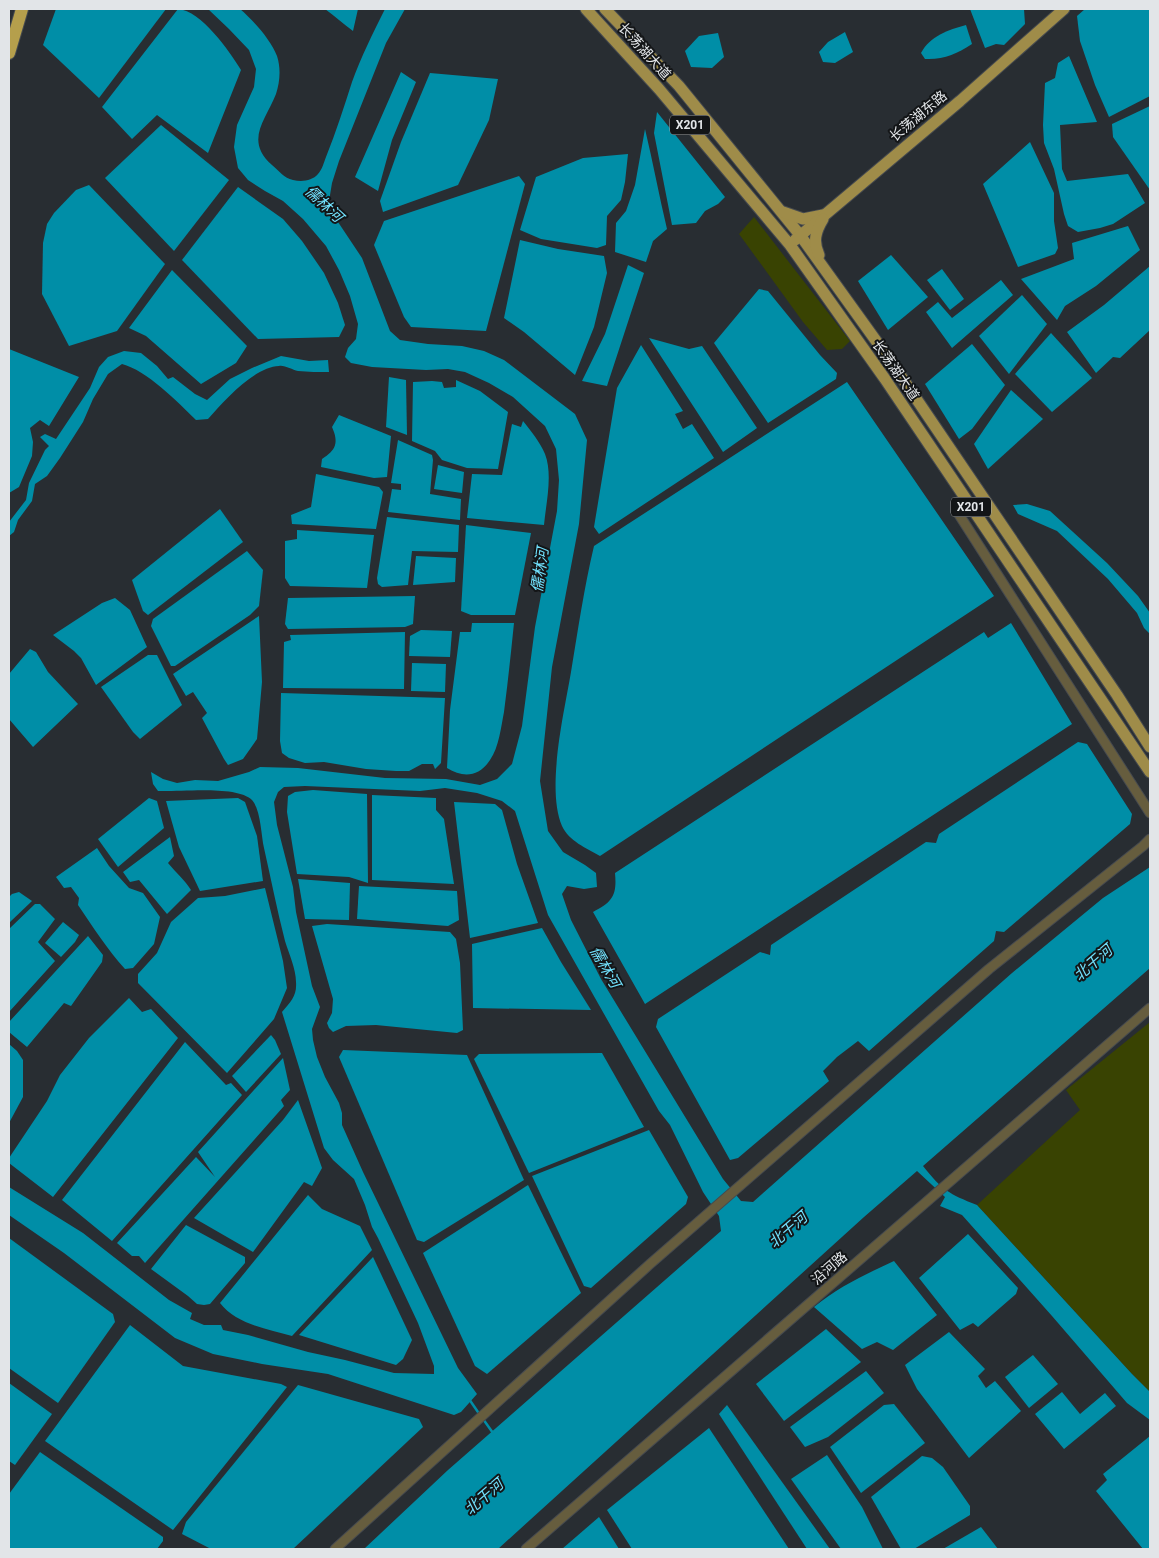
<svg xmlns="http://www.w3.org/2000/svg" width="1159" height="1558" viewBox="0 0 1159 1558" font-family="Roboto,'Noto Sans SC',sans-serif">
<rect width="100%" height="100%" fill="#282d32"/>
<g fill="#394302">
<path d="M754,217l96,124 -8,8 -15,1 -24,-28 -64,-88z"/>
<path d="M1150,1022v370l-18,-18 -155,-169 103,-95 -14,-20z"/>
</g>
<g fill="#008ea7">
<path d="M56,9h110l-67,89 -56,-53z"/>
<path d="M178,9c23,1 52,43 63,61l-33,83 -51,-38 -25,24 -30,-32z"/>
<path d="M208,9h32c13,11 31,31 37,47 4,12 3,26 -1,38 -10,26 -32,46 -4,71 7,6 12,13 21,15 9,2 19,1 25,-6 4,-4 6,-12 8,-17 10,-25 18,-50 26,-75 9,-25 21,-49 33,-73h20l-19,34 -47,118 -7,22 -2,12v15l32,48 28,73 10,9 28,4 34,2 22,5 20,9 71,54 12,26 -8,84 -27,143 -12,114 8,50 15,21 22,13 11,8 1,14 -13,2 -17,-3 -5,8 9,26 30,59 122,200 18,22 12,1 259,-229 91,-75 47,-31v101l-227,198c19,24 26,28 54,39l155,169 18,18v28l-23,-17 -75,-87 -90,-101 -22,-9 5,-9 -28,-26 -53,46 -366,332h-134l84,-79 273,-239 -2,-15 -16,-24 -33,-67 -11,-14 -111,-196 -33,-104 -13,-10 -25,-8 -32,-5 -25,3 -115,-5 -21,1 -6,5 -4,10 3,23 16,62 3,25 16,74 8,21 -8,22 1,11 4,17 8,20 14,26 3,10v12l21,47 95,196 19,26 -16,18 -7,3 -126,-41 -66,-10 -49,-10 -38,-16 -111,-85 -55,-38v-28l74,46 86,67 23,13 -2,6 14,6h17l2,5 25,5 60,17 37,8 49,13 40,1v-8l-16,-43 -40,-85 -6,-11 -7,-22 -11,-26 -21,-19 -9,-12 -42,-136c9,-11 15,-16 14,-30 0,-13 -7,-28 -11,-41 -8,-31 -14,-62 -21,-93 -3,-13 -3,-38 -12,-48 -15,-15 -72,-8 -94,-9l-5,-7 -2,-12 12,7 14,4 18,-3 23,1 31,-9 11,-5 38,1 87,10 61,1 34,6 17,-6 15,-15 10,-38 13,-99 22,-116 2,-31 -3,-31 -11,-23 -32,-29 -24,-14 -24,-11 -17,-3 -22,1 -54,-3 -21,-4 -6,-6 3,-9 8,-9 2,-15 -8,-28 -11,-26 -13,-24 -23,-27 -20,-18 -18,-10 -17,-11 -10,-12 -4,-21 3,-22 17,-38 2,-18 -7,-19 -20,-21z"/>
<path d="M325,9h33l-5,22c-10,-7 -18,-15 -28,-22z"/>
<path d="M970,9h54l1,15 -21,21 -8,-1 -11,4z"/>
<path d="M1085,9h65v87l-41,21 -14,-32 -15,-44 -3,-25z"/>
<path d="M966,25l6,19c-15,10 -29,16 -47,15l-4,-6c9,-17 27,-23 45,-28z"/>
<path d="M845,32l8,20 -18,11 -12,-1 -4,-10 9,-10z"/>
<path d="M718,33l6,24 -12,11 -21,-1 -6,-16 14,-15z"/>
<path d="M1069,56l28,66 -37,3 2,44 5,12 61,-7 17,29 -32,21 -13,4 -22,4 -10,-6 -4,-12 -10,-45 -10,-26 -1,-18 2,-42 10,-5 3,-15z"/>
<path d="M401,72l15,10 -24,58 -14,51 -23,-14z"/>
<path d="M430,73l68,6 -9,41 -31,65 -75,27 -3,-11 21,-59z"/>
<path d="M1150,106v84l-37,-53 -1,-13z"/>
<path d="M657,112l68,85 -7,7 -13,7 -9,12 -24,2 -18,-92z"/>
<path d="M161,125l68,55 -55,71 -69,-73z"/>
<path d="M645,129c8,33 14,67 22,100l-14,12 -7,21 -31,-10 1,-29 10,-12 9,-26z"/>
<path d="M1030,142l24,51v28l4,27 -3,6 -37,13 -35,-83z"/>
<path d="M628,154l-3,28 -4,18 -14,16 -1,29 -9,3 -56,-9 -21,-9 16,-53 47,-19z"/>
<path d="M519,176l6,8 -39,147 -75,-4 -7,-10 -30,-72 10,-24z"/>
<path d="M89,185l76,79 -48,67 -48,15 -27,-52 1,-51 4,-19 7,-11 22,-23z"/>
<path d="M238,187l45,32 19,22 22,32 14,30 7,22 -6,12 -81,2 -76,-79z"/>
<path d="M1128,226l12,24 -44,36 -31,20 -8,14 -36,-41 53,-20 -2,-16z"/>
<path d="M520,240l38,9 46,7 3,17 -13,54 -19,48 -51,-43 -20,-14z"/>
<path d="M891,255l37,42 -40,33 -30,-49z"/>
<path d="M628,265l16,8 -37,113 -25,-5 23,-47z"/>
<path d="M1150,266v64l-30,28 -7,-1 -17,16 -29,-41 37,-27z"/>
<path d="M942,269l22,30 -14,11 -23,-30z"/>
<path d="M172,270l75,76 -11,17 -35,21 -55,-48 -17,-8z"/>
<path d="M1001,280l12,15 -61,53 -26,-36 12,-10 14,16z"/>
<path d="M759,289l9,2 52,64 17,18 -1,6 -68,44 -54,-80z"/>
<path d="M1022,295l25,29 -38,50 -30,-38z"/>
<path d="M1051,333l41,45 -40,34 -37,-38z"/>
<path d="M649,338l40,11 13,-3 55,82 -34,24z"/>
<path d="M972,344l33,41 -33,44 -13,10 -34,-55z"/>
<path d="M641,345l42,66 -8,3 8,15 9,-5 22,34 -115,76 -5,-7 23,-139z"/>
<path d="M9,349l70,28 -30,49 -9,-6 -10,8 3,14 -1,14 -13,31 -10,6z"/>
<path d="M124,351l17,2 16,13 11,13 5,-2 22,17 12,6 23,-21 22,-11 29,-12 28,5 19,-1 1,12c-10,0 -21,0 -31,-1 -6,-1 -13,-6 -19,-5 -25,1 -55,35 -71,53l-12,1c-18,-18 -50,-50 -74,-56l-14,10 -15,25 -10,23 -23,36 -13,18 -12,8 -3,17 -14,19 -4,12 -5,4v-14l17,-22 3,-17 16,-33 4,-4 -9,-9 5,-3 11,5 34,-51 9,-21 9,-10z"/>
<path d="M389,377l17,3 1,55 -21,-8z"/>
<path d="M456,380l24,11 28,21 -10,57 -31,-1 -25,-8 -7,-9 -23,-10 1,-59 19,-1 10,1 2,6 12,-1z"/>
<path d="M847,382l147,214 -394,260c-14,-8 -31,-15 -38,-30 -16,-37 2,-113 9,-154 7,-42 13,-84 23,-126z"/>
<path d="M1011,390l32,29 -55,50 -14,-25z"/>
<path d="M339,415l52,21 -4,41 -13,1 -53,-11 1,-8c14,-9 17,-16 10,-32z"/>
<path d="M523,421c8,10 17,21 22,33 8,21 1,49 -1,71l-77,-7 5,-44 30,1 10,-51 9,3z"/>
<path d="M398,440l34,15 1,5 -3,34 31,5 -1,21 -72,-8 4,-23 9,1v-6l-10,-1z"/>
<path d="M438,465l26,7 -2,21 -28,-4z"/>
<path d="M316,474l63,13 4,5 -7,37 -84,-5 -1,-9 20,-8z"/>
<path d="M1027,504l23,7 57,52 31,33 12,17v21l-6,-6 -7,-15 -29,-34 -51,-48 -39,-17 -5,-9z"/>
<path d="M220,509l23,33 -95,73 -5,-4 -11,-31z"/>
<path d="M387,517l72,8 -1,27 -46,-1 -4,34 -26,2 -4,-3 -1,-6z"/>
<path d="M466,525l65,8 -16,82h-44l-10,-4z"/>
<path d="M297,530l77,5 -7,53 -77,-2 -5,-8v-37l12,-2z"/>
<path d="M247,551l16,19 -4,36 -9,9 -75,51h-4l-20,-40 2,-7z"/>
<path d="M416,556l40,2 -1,24 -42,3z"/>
<path d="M415,596l-2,28 -8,3 -117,2 -3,-5 3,-26z"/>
<path d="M115,598l15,12 17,37 -51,38 -15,-27 -7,-7 -21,-16 49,-32z"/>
<path d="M259,616l3,66 -5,57 -14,20 -15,6 -4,-6 -22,-41 5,-5 -14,-21 -7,4 -13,-22z"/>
<path d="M472,623h42c-3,29 -6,59 -10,89 -3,15 -5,35 -14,48 -11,17 -27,18 -43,8l3,-58 10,-78h11z"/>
<path d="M1011,623l61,101 -427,280 -52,-92c20,-10 24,-17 22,-39l369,-241 4,6z"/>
<path d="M421,630l31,1 -2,26 -41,-1 1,-20z"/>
<path d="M405,632l-1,57 -121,-1 1,-46 7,-2 -1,-5z"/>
<path d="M30,649l6,3 12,20 30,32 -45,43 -24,-28v-45z"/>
<path d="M148,655h9l25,50 -42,34 -7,-7 -32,-45z"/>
<path d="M412,663l34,1 -1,28 -34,-1z"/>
<path d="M281,693l164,5 -4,65 -6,6 -2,-5h-11l-13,7h-13l-30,-2 -42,-7 -19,1 -16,-5 -7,-5 -2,-12z"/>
<path d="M1078,742l9,2 45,70 -2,10 -126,108 -8,-1 -2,10 -125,110 -11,-10 -21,16 -14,14 6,10 -91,77 -8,2 -74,-133 2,-8 102,-67 10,3 1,-10 155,-103 10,1 3,-9z"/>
<path d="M313,790l54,4 1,89 -19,-6 -52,-3 -10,-62 1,-16 7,-4z"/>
<path d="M372,795l64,3v12l8,9 10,65 -82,-4z"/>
<path d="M149,798l8,3 7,27 -46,39 -20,-28z"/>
<path d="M238,798l7,4 12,34 6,45 -63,10 -21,-44 -13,-46z"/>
<path d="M454,802l41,2 7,6 15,54 21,59 -68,15z"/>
<path d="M170,837l4,19 -6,7c8,10 17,17 23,27l-24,24 -28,-34 -9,2 -7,-10z"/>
<path d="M97,848l12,18 20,22 14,5 17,24 -6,27 -21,24 -8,1c-18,-20 -32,-42 -47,-64l1,-7 -8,-11 -7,1 -8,-11z"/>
<path d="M298,879l52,4 -1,37 -44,-1z"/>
<path d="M359,886l98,5 2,29 -11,6 -91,-7z"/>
<path d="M265,888l18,73 4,27 -13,31 -47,54 -89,-90v-9l19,-21 14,-31 27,-24 27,-2z"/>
<path d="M19,892l13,9 -23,22v-26l3,-3z"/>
<path d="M35,904h5l15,15 -17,23 17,19 -46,51v-83z"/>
<path d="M63,922l16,13 -4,7 -14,15 -16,-14z"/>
<path d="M327,924l123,8 6,7 4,24 3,67 -6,3 -81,-8 -30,1 -13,6 -4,-4 -2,-5 5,-10 1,-14 -21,-73z"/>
<path d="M542,928l19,34 30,48 -118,-2 -1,-64z"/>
<path d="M88,936l15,19 -1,7 -31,44 -7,-3 -37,44 -18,-15v-10z"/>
<path d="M129,998l13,14 9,-3 27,29 -125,159 -44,-34v-5l38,-57 13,-26 29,-37z"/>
<path d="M271,1035l4,5 6,14 -35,38 -14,-16z"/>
<path d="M185,1042l41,43 5,-2 11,12 -130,146 -50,-41z"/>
<path d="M9,1044l8,7 6,9v37l-14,26z"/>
<path d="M343,1050l124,5 57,125 -100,62 -7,-2 -78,-183z"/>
<path d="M602,1053l42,74 -115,46 -55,-114 5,-5z"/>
<path d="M283,1058l7,32 -9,10 3,6 -139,157 -6,-7h-7l-15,-13 79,-86 19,20 -17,-25z"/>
<path d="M298,1100l24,68 -10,18 -8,-4 -51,70 -59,-34 89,-98z"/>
<path d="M649,1130l39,67 -2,7 -95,84 -7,-2 -52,-110z"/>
<path d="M528,1185l53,108 -94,81 -12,-8 -52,-113z"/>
<path d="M308,1195l14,14 38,17 12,24 -80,86c-25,-7 -56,-12 -72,-33z"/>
<path d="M186,1225l59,32v6l-35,41 -6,1 -7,-1 -9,-8 -37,-27z"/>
<path d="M968,1234l50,54 -2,6 -38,33 -5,-4 -13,7 -41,-52z"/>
<path d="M9,1238l104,76 2,8 -57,81 -49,-35z"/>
<path d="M373,1257l39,83 -9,19 -7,6 -97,-30z"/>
<path d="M894,1261l43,54 -44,35 -16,-8 -15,7 -48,-42c24,-20 52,-33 80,-46z"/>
<path d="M130,1325l53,41 98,18 6,3 -114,143 -128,-89z"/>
<path d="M826,1329l35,33 -77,59 -28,-37z"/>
<path d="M949,1332l36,37 -7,7 8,12 9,-7 26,30 -52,47 -52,-69 -12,-24z"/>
<path d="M1033,1355l25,29 -29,24 -24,-31z"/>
<path d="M866,1371l18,22 -56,44 -23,10 -15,-20z"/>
<path d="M9,1383l43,31 -37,51 -6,-4z"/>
<path d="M298,1385l121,34 4,8 -130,122h-82l-29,-15 4,-12z"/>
<path d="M1062,1392l18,22 25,-21 11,13 -52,43 -29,-35z"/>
<path d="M894,1404l31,39 -64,50 -31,-46 54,-42z"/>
<path d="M727,1405l103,144h-23l-88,-135z"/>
<path d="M709,1428l80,121h-157l-25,-39z"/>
<path d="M1150,1436v113h-7l-47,-58 11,-11 -4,-6z"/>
<path d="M40,1452l123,85v4l-6,8h-148v-55z"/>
<path d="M827,1455l35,52 21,42h-42l-50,-70z"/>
<path d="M922,1456l10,2 11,9 27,39v9l-56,34h-13l-30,-52z"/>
<path d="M599,1517l20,32h-57z"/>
<path d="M981,1527l17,22h-55z"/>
</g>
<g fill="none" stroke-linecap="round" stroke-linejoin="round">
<g stroke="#008ea7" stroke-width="2.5">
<path d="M469,1399l11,16"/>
<path d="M483,1419l10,14"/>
</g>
<g stroke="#464a4f" stroke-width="11">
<g id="minor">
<path d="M966,499l-8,14 192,300"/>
<path d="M335,1549l315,-285 339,-295 154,-123 7,-7"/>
<path d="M526,1549l624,-541"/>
</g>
</g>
<g stroke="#464a4f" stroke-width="13">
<g id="major">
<path d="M586,9l73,80 131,156 95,134 265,393"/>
<path d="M605,9l74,77 121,149 92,128 225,332 33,52"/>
<path d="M783,212l20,7 20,-4"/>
<path d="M795,240l165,-139 104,-92"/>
<path d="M819,255c-6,-13 -4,-23 4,-36"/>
</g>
</g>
<g stroke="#464a4f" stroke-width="14">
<path id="highway" d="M9,53l13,-44"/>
</g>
<use href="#minor" stroke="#665d3e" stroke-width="9"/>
<use href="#major" stroke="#9f8c49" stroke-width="11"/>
<use href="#highway" stroke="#b59f4c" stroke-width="12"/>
</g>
<g text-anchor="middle" stroke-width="4" stroke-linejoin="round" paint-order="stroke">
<g fill="#131517" stroke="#a4a7a9" stroke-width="1">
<rect x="670" y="115.5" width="40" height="19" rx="4"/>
<rect x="951" y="497.5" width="40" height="19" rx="4"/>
</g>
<g font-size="12" font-weight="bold" fill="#e2e5e8">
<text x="690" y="129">X201</text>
<text x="971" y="511">X201</text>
</g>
<g font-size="14" fill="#e2e5e8" stroke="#131517">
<text transform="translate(645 51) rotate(48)" y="5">长荡湖大道</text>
<text transform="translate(918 116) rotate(-40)" y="5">长荡湖东路</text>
<text transform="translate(896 370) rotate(55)" y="5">长荡湖大道</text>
<text transform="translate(829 1268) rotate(-41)" y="5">沿河路</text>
</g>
<g font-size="15" font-style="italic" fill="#72e2fe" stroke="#131517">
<text transform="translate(324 204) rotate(43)" y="5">儒林河</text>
<text transform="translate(540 570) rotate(-82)" y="5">儒林河</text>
<text transform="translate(1093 963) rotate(-41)" y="5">北干河</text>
<text transform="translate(605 967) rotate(60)" y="5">儒林河</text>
<text transform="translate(788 1230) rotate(-41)" y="5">北干河</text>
<text transform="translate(484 1497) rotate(-41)" y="5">北干河</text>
</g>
</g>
<rect width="1159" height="1558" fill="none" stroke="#e2e5e8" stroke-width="20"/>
</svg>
